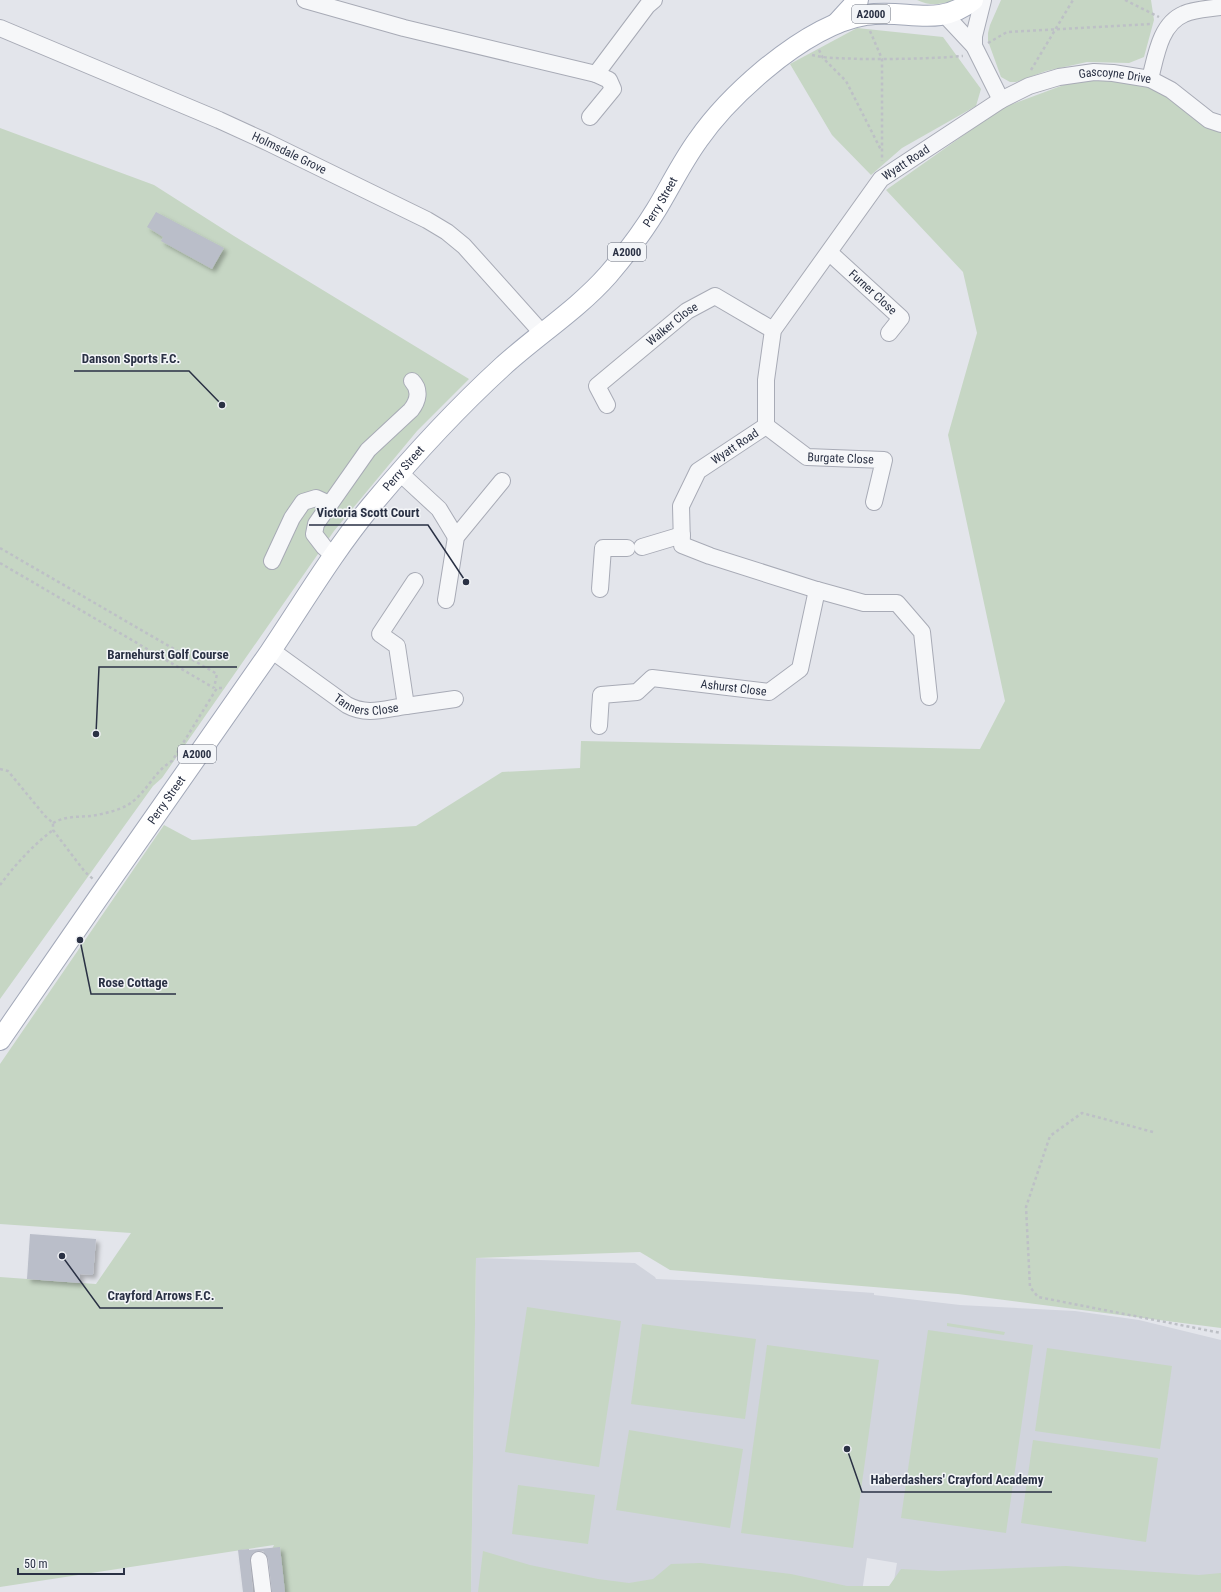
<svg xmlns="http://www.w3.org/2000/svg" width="1221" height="1592" viewBox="0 0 1221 1592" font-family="'Roboto Condensed',sans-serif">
<defs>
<filter id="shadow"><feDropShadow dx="3.5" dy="3.5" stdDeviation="2" flood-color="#0004"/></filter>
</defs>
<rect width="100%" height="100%" fill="#e3e5eb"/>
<path fill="#d1d4dd" d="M476,1258l159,5 20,14 1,2 46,2 172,12v2l86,10 115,6 64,9 82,20v252h-329l5,-29 -30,-5 -5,34h-391z"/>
<g fill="#c6d6c4">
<path d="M917,0h37c-12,5 -25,6 -37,0z"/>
<path d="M1001,0h150l3,20 -10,37 -15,6 -42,-1 -41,9 -30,11h-6l-9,-5 -13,-36v-8l2,-8z"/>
<path d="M857,28l86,9 38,52 -5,17 -74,42 -31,27 -39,-40 -42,-71z"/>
<path d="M1112,79l44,9 65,43v1197l-263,-34 -288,-24 -30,-18 -164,6 -5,334h-195l-6,-39 4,-8 -274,42v-310l96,7 35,-51 -131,-9v-160l164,-239 28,15 224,-14 86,-54 78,-4 1,-27 399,8 25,-48 -57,-266 29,-102 -14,-61 -77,-82 116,-82 67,-25z"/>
<path d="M0,128l154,57 80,51 235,143 -52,52 -83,100 -172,247 -9,8 -153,213z"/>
<path d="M527,1307l94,14 -22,146 -94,-15z"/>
<path d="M947,1323l58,9 -1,3 -57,-9z"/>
<path d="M642,1324l114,15 -11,80 -114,-15z"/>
<path d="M928,1330l105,15 -27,188 -105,-15z"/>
<path d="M767,1345l112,15 -26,188 -112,-15z"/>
<path d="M1047,1348l125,18 -12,83 -125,-18z"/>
<path d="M629,1430l114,19 -13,79 -114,-18z"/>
<path d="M1033,1440l125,18 -12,84 -125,-19z"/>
<path d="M518,1485l77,10 -7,49 -76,-10z"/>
<path d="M483,1551l47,14 68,14 31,4 24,-4 18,-15 30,-1 90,11 56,12h42l12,-17 37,2 128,-5 133,9 22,-2v19h-743z"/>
</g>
<g fill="#babec9" filter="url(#shadow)">
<path d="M156,212l68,36 -12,21 -51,-28 2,-4 -16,-10z"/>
<path d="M30,1234l66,5 -3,36 -13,-1v9l-53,-4z"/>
<path d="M280,1547l5,45h-13l-4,-34 -5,-7h-5l-5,2 -3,8 3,31h-10l-5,-42 11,-1v1z"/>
</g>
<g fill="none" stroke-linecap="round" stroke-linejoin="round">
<g stroke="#a8abb6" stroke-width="18">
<g id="minor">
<path d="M305,0l99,28 192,46"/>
<path d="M945,15l29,31 27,54"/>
<path id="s1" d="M0,28l219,92 48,22 160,78 20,12 17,14 78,87"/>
<path d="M974,46v-10l9,-36"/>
<path d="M1150,79c6,-23 10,-55 34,-65 11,-5 25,-5 37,-7"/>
<path d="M590,117l23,-28 -4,-9 -13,-6 51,-68 7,-6"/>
<path id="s2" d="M830,253l71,65 -12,15"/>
<path id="s3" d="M607,405l-10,-19 90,-75 28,-15 58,34"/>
<path id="s4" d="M766,426l41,31 77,3 -10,42"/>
<path d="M400,473l39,36 17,28"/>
<path d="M642,547l40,-12"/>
<path d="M333,555l-9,-8 -10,-13 2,-10 52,-74 43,-40c7,-9 10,-20 1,-29"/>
<path d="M272,561l20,-43 11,-16 13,-4 13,6"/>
<path d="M600,589l3,-41h24"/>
<path d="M446,600l10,-63 46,-56"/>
<path id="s5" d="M271,650l76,55c20,11 37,4 59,1l-9,-60 -17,-12 35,-53"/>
<path id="s6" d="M929,697l-7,-65 -25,-29h-33l-47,-13 -107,-34 -28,-11 -1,-39 17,-35 68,-45v-46l7,-50 108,-151 120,-79 28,-14 30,-9 35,-5 19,1 37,6 21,11 38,30 12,4"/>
<path d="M406,706l49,-7"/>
<path id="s7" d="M599,726l2,-31 36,-3 15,-14 117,14 31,-23 17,-79"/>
<path d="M259,1560l4,32"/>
</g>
</g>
<g stroke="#a2a8b8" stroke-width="22">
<g id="major">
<path d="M837,23l21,-23"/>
<path id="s8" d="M0,1040c89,-130 180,-259 270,-388 33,-49 63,-100 101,-146 41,-49 84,-96 131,-139 35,-32 75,-57 106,-92 18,-21 34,-42 48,-65 14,-23 26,-48 42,-70 18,-26 41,-49 66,-70 29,-24 65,-49 102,-55 39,-7 72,14 107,-15"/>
</g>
</g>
<g stroke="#bdc0c6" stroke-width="2.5" stroke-dasharray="3 3" stroke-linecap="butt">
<path d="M1125,0l34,17"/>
<path d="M870,31l12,28v102"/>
<path d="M988,43l19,-11 145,-8"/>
<path d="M819,50l4,8 23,23 35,69"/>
<path d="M812,55c16,4 33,3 49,4 34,0 68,0 102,-3"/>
<path d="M1031,70l42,-70"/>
<path d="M0,548l217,126 -3,14"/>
<path d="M0,563l214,125"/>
<path d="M0,769l8,2 37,45 8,7v7l32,42 8,7"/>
<path d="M53,823c12,-7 25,-6 38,-7 12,-2 25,-5 35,-10 20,-11 27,-34 46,-45l45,-73h8"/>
<path d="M0,885c15,-20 33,-40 53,-55"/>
<path d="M1153,1132l-71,-19 -32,23 -24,71 4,80 8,10 183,36"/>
</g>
<use href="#minor" stroke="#f6f7f9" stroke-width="16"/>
<use href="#major" stroke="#fff" stroke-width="20"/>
</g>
<g text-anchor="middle" stroke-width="3" stroke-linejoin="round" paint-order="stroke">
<g fill="#f3f5f8" stroke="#666c7a" stroke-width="1">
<rect x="852" y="5" width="38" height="18" rx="3"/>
<rect x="608" y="243" width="38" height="18" rx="3"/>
<rect x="178" y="745" width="38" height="18" rx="3"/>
</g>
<g font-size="11" font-weight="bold" fill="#2a3144">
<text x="871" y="18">A2000</text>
<text x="627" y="256">A2000</text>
<text x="197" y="758">A2000</text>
</g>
<g font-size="12" fill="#2a3144" stroke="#f3f5f8">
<text dy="4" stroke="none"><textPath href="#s6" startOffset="1032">Gascoyne Drive</textPath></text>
<text dy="4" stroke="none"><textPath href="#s1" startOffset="315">Holmsdale Grove</textPath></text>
<text dy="4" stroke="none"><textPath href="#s6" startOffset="799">Wyatt Road</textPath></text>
<text dy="4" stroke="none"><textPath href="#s8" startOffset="1072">Perry Street</textPath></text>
<text dy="4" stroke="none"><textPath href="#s2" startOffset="58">Furner Close</textPath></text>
<text dy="4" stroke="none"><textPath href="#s3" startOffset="119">Walker Close</textPath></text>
<text dy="4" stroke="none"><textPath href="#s6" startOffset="450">Wyatt Road</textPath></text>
<text dy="4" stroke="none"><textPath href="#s4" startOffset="85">Burgate Close</textPath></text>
<text dy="4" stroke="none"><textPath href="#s8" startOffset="700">Perry Street</textPath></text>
<text dy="4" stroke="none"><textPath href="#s7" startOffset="170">Ashurst Close</textPath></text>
<text dy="4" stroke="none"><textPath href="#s5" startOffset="113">Tanners Close</textPath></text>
<text dy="4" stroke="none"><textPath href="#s8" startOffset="292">Perry Street</textPath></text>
</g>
</g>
<path fill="none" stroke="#2a3144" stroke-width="1.5" d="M222 405L189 371H74M466 582L428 525H309M96 734L99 667H237M80 940L91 994H176M62 1256L100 1308H223M847 1449L862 1492H1052"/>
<g fill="#2a3144" stroke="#f3f5f8" stroke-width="1.5">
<circle cx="222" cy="405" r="4"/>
<circle cx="466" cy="582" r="4"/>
<circle cx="96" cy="734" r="4"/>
<circle cx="80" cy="940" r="4"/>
<circle cx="62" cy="1256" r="4"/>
<circle cx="847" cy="1449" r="4"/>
</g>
<g font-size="13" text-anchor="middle" font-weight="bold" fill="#2a3144" stroke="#f3f5f8" stroke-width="3" stroke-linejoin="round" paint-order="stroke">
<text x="131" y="363">Danson Sports F.C.</text>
<text x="368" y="517">Victoria Scott Court</text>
<text x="168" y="659">Barnehurst Golf Course</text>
<text x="133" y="987">Rose Cottage</text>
<text x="161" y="1300">Crayford Arrows F.C.</text>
<text x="957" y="1484">Haberdashers' Crayford Academy</text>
</g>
<path d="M18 1568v6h106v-6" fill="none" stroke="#2a3144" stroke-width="2"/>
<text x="24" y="1568" font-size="12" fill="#2a3144" stroke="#f3f5f8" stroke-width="3" paint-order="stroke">50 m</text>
</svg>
